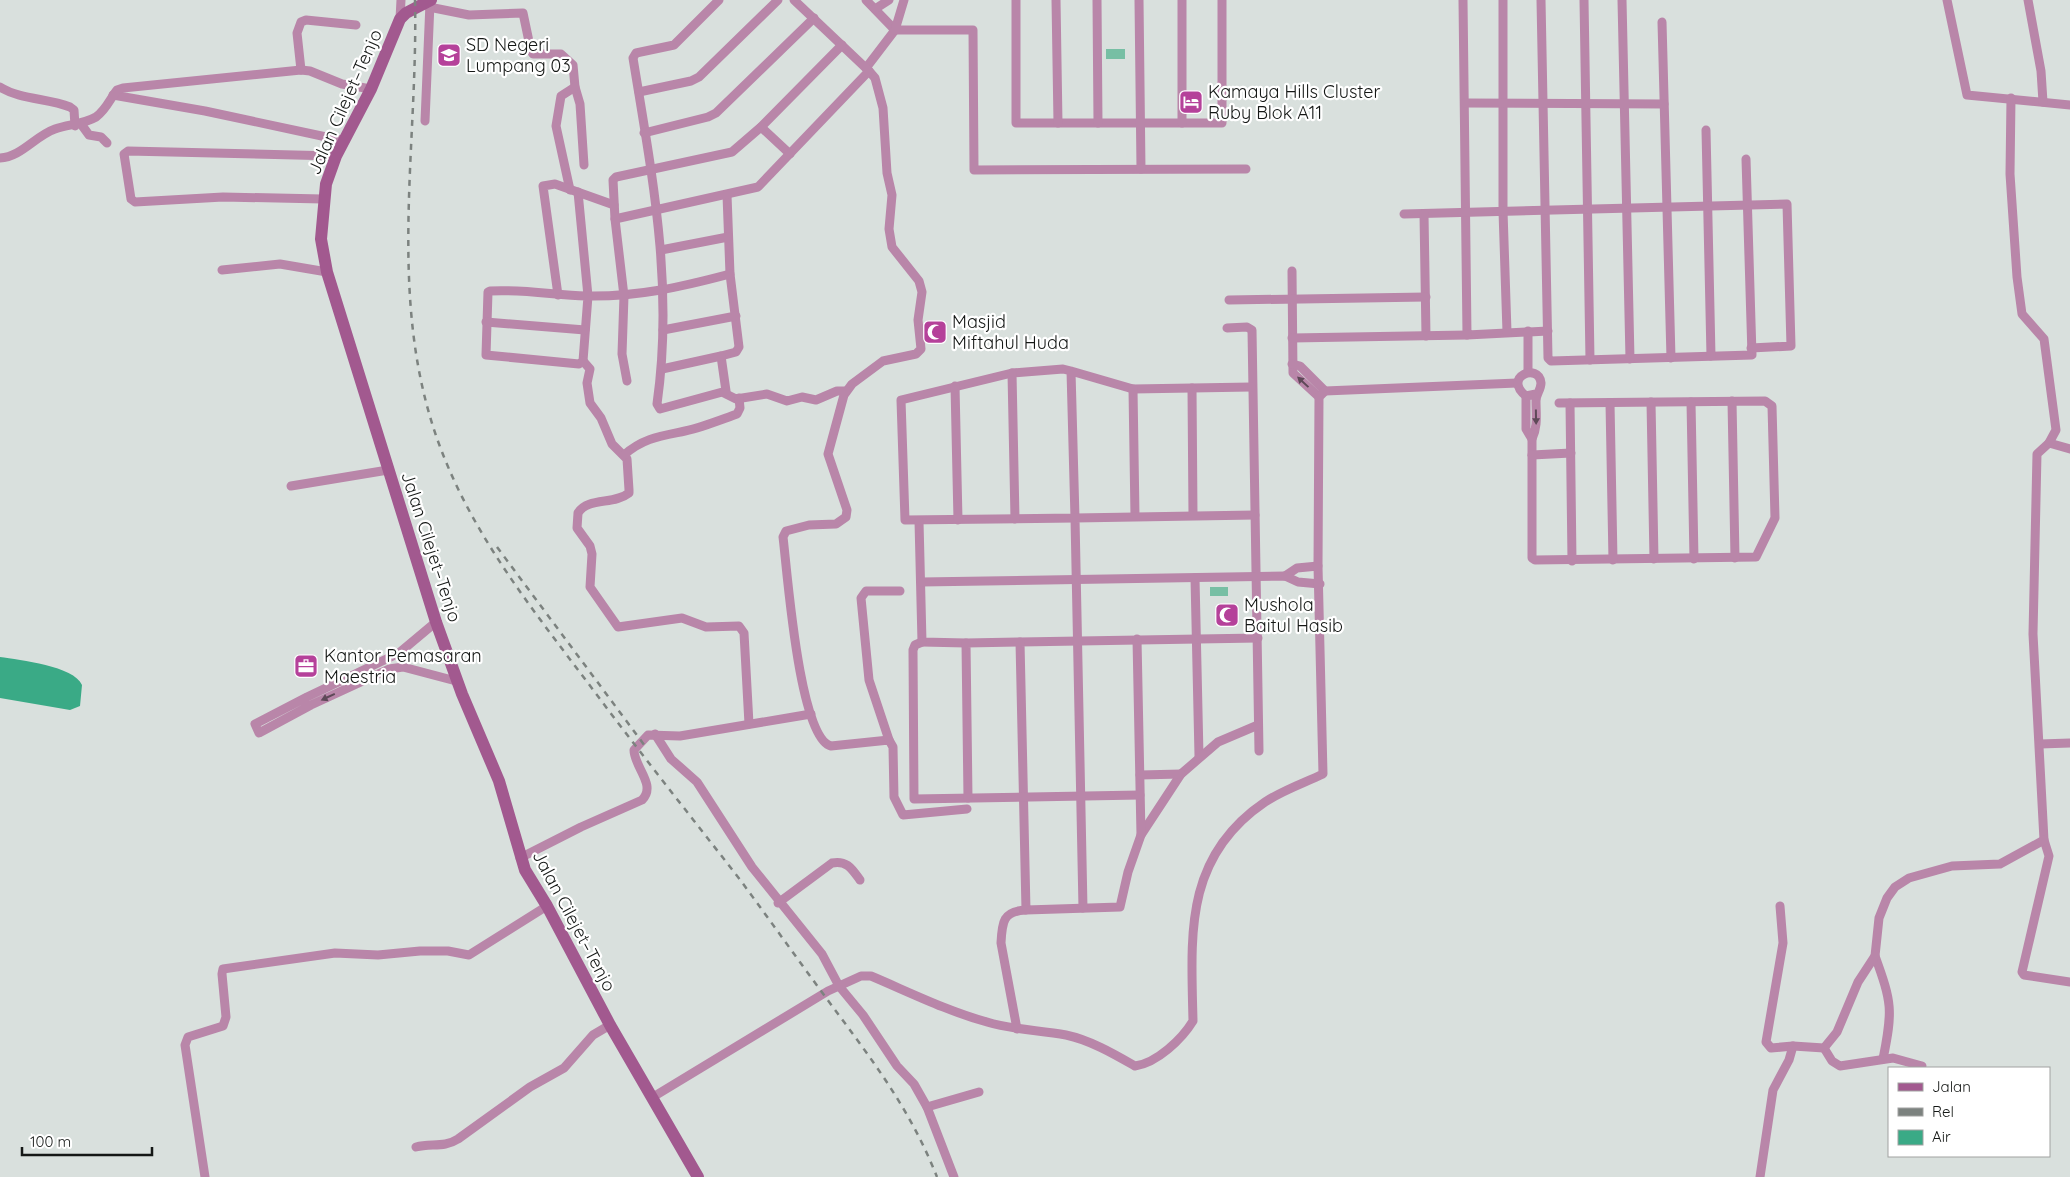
<svg xmlns="http://www.w3.org/2000/svg" width="2070" height="1177" viewBox="0 0 2070 1177" font-family="Quicksand,sans-serif">
<rect width="100%" height="100%" fill="#d9e0dd"/>
<g fill="#77bfa4">
<rect x="1106" y="49" width="19" height="10"/>
<rect x="1210" y="587" width="18" height="9"/>
</g>
<path fill="#3aaa86" d="M0,657c20,3 74,9 82,28l-2,21 -10,4 -70,-12z"/>
<g fill="none" stroke-linecap="round" stroke-linejoin="round">
<g stroke="#b986a9" stroke-width="9">
<path d="M719,0l-45,45 -38,8 -3,5c19,117 41,227 24,346l3,5 66,-18 -5,-35 15,-4 3,-5 -9,-73 -3,-79"/>
<path d="M866,0l29,30 -29,38"/>
<path d="M904,0l-9,30h78l1,140 272,-1"/>
<path d="M1016,0v123h206v-123"/>
<path d="M1056,0l2,123"/>
<path d="M1097,0l1,123"/>
<path d="M1139,0l2,169"/>
<path d="M1182,0v123"/>
<path d="M1463,0l4,335 81,-4"/>
<path d="M1503,0v211l4,121"/>
<path d="M1541,0l7,358 3,3 201,-6 -6,-196"/>
<path d="M1584,0l6,360"/>
<path d="M1622,0l8,359"/>
<path d="M1947,0l20,95 103,10"/>
<path d="M2028,0l13,71 2,31"/>
<path d="M429,7l40,8 54,-2 8,38 2,3h28l12,11 2,22 5,17 4,61"/>
<path d="M875,9l14,-9"/>
<path d="M400,19l1,-19"/>
<path d="M1662,22l9,336"/>
<path d="M301,70l-4,-37 4,-11 5,-2 50,5"/>
<path d="M869,71l6,7 8,30 4,65 5,22 -3,34 3,18 27,34 3,11 -4,28 3,29 -5,5 -33,7 -31,23 -8,11 -16,59 19,56 -1,7 -10,7 -27,1 -23,6 -3,6c4,31 16,202 48,209l58,-6 4,7 1,50 9,18 64,-6"/>
<path d="M0,87c21,13 47,11 70,20l4,3 1,16"/>
<path d="M639,92l52,-11 8,-4 79,-77"/>
<path d="M113,95l92,16 140,30"/>
<path d="M2011,98l-1,76 7,103 5,37 22,25 12,91 -7,13 -12,11 -4,180 11,206 5,16 -27,116 2,3 46,7"/>
<path d="M1465,103l199,1"/>
<path d="M425,121l5,-118"/>
<path d="M81,124l8,11 12,2 6,6"/>
<path d="M761,127l29,27"/>
<path d="M1706,130l5,226"/>
<path d="M644,133l64,-16 8,-4 98,-95"/>
<path d="M0,158c21,-1 35,-22 55,-29 14,-5 27,-4 41,-12 10,-7 14,-18 21,-27l6,-2 178,-18 9,1 32,13 29,5"/>
<path d="M570,190l-14,-64 5,-30 14,-9"/>
<path d="M578,192l10,104 -5,65 -4,3 -93,-9 2,-63 2,-1c32,-2 65,4 96,5 52,1 95,-9 144,-22"/>
<path d="M323,199l-100,-2 -88,5 -4,-3 -7,-45 4,-3 208,5"/>
<path d="M1404,214l383,-10 4,142 -40,2"/>
<path d="M1424,214l2,122"/>
<path d="M615,219l143,-32 111,-116 -75,-71"/>
<path d="M661,250l67,-13"/>
<path d="M222,270l58,-6 47,8"/>
<path d="M1292,271l1,102 26,24"/>
<path d="M558,295l-15,-109 12,-2 59,21"/>
<path d="M1229,300l197,-3"/>
<path d="M486,322l99,8"/>
<path d="M1227,328l20,-1 5,3 7,421"/>
<path d="M663,330l73,-14"/>
<path d="M1292,338l175,-3"/>
<path d="M583,361l7,8 -3,14 3,20 11,15 11,26 15,15 2,31v3c-15,12 -41,4 -51,20l-1,15 13,18 2,8 -2,33 28,40 64,-9 24,9 33,-1 5,7 5,91"/>
<path d="M1292,364l8,2 25,25 192,-8"/>
<path d="M662,369l59,-13"/>
<path d="M1071,371l4,147 -170,2 -4,-120 111,-27 51,-4 8,2 62,18 118,-2"/>
<path d="M1528,372v-41"/>
<path d="M1012,373l3,146"/>
<path d="M627,381l-5,-27 2,-58 -9,-77 -2,-39 3,-3 116,-25 29,-25 81,-82"/>
<path d="M955,386l3,134"/>
<path d="M1192,388l1,127"/>
<path d="M1133,389l2,127"/>
<path d="M724,393l12,6 31,-5 20,7 15,-4 14,3 21,-9h9"/>
<path d="M1536,394l-10,2c-24,-19 13,-34 15,-13 0,7 -5,11 -5,18 0,13 2,26 -4,38v119l3,2 221,-3 19,-39 -3,-112 -7,-5 -206,2"/>
<path d="M1526,396v33l6,10"/>
<path d="M1732,401l3,157"/>
<path d="M1651,402l3,157"/>
<path d="M1691,402l3,157"/>
<path d="M1570,403l2,158"/>
<path d="M1610,403l3,157"/>
<path d="M2049,443l21,6"/>
<path d="M624,455c19,-17 37,-19 61,-24 18,-4 35,-11 52,-17l3,-6 -1,-10"/>
<path d="M1532,455l39,-2"/>
<path d="M291,486l97,-16"/>
<path d="M919,521l3,121 44,1"/>
<path d="M1285,576l12,-8 21,-2"/>
<path d="M1195,578l4,178"/>
<path d="M921,582l364,-6 13,6 22,2"/>
<path d="M436,622l-37,31 -92,44 -52,27 4,9 52,-28 78,-36 14,-2 53,14"/>
<path d="M1258,638l-238,4 6,268 94,-3 8,-35 13,-37 40,-61 37,-32 40,-17"/>
<path d="M1137,639l4,196"/>
<path d="M922,642l-7,3 -2,5 1,149 226,-4"/>
<path d="M655,734l16,25 26,23 55,85 70,87 17,32 24,29 34,51 17,18 13,23 52,-15"/>
<path d="M889,740l-20,-60 -8,-82 5,-7h34"/>
<path d="M2040,744l30,-1"/>
<path d="M1140,775l41,-1"/>
<path d="M968,798l-2,-155 54,-1"/>
<path d="M520,858l61,-31 61,-27c15,-15 -8,-33 -8,-50l14,-15 32,1 131,-22"/>
<path d="M778,903l54,-40c15,-3 20,6 28,17"/>
<path d="M1780,906l3,37 -17,99 5,6 22,-2"/>
<path d="M1083,908l-8,-390 180,-3"/>
<path d="M1875,956c17,47 18,54 8,103"/>
<path d="M1017,1029l-16,-86c1,-21 2,-32 25,-33"/>
<path d="M1824,1048l8,13 8,5 53,-8 29,8"/>
<path d="M653,1097l175,-106 33,-15h10c38,16 76,35 116,46 26,8 53,8 79,13 24,5 48,19 69,31 22,-3 47,-27 58,-45 -2,-87 -9,-164 72,-219 18,-12 39,-19 58,-28l-5,-208 1,-169 6,-6"/>
<path d="M927,1107l27,70"/>
<path d="M416,1147c15,-4 28,1 42,-8l72,-52 34,-19 29,-33 17,-10"/>
<path d="M205,1177l-20,-132 3,-8 35,-11 3,-9 -4,-43 1,-5 112,-16 43,2 42,-4h28l21,4 78,-49"/>
<path d="M1760,1177l13,-87 16,-30 4,-14 31,2 13,-16 21,-50 17,-26 4,-38 8,-20 8,-11 14,-9 43,-12 48,-2 44,-24"/>
</g>
<path stroke="#a2598f" stroke-width="12" d="M431,0l-25,13 -6,6 -29,70 -35,67 -10,28 -5,55 6,33 109,350 26,72 37,87 26,89 22,36 63,119 88,152"/>
<g stroke="#7c827f" stroke-width="2.5" stroke-dasharray="6 6" stroke-linecap="butt">
<path d="M415,0c3,133 -23,271 11,402 29,114 102,201 171,293 47,63 96,124 144,186 28,38 55,76 83,114 45,61 85,111 113,182"/>
<path d="M497,547l148,199"/>
</g>
</g>
<defs><path id="oneway-solid" d="M-6-.8H1V-3.2L6.5 0L1 3.2V.8H-6Z" transform="scale(1.25)"/></defs>
<g fill="#5e4958">
<use href="#oneway-solid" transform="translate(1303 382) rotate(-137)"/>
<use href="#oneway-solid" transform="translate(1536 417) rotate(89)"/>
<use href="#oneway-solid" transform="translate(328 697) rotate(155)"/>
</g>
<defs>
<g id="school-square" transform="scale(1.25)"><rect x="-9" y="-9" width="18" height="18" rx="4" fill="#b5419a" stroke="#fff"/><path d="M0-5L7-2L0 1L-7-2ZM-4 1L0 2.5L4 1V4Q0 6-4 4Z" fill="#fff"/></g>
<g id="hotel-square" transform="scale(1.25)"><rect x="-9" y="-9" width="18" height="18" rx="4" fill="#b5419a" stroke="#fff"/><path d="M-6-4.5h1.5V1H6V5H4.5V3h-9V5H-6ZM-4 0a1.8 1.8 0 1 1 3.6 0ZM.5 0V-2.5h3Q6-2.5 6 0Z" fill="#fff"/></g>
<g id="mosque-square" transform="scale(1.25)"><rect x="-9" y="-9" width="18" height="18" rx="4" fill="#b5419a" stroke="#fff"/><path d="M3.5-4.9A6 6 0 1 0 3.5 4.9A5 5 0 1 1 3.5-4.9Z" fill="#fff"/></g>
<g id="office-square" transform="scale(1.25)"><rect x="-9" y="-9" width="18" height="18" rx="4" fill="#b5419a" stroke="#fff"/><path d="M-6-3h4V-5.5h4V-3h4V5H-6ZM-1-4.5V-3h2v-1.5ZM-6 0V1H6V0Z" fill="#fff"/></g>
</defs>
<g fill-rule="evenodd">
<use href="#school-square" x="449" y="55"/>
<use href="#hotel-square" x="1191" y="102"/>
<use href="#mosque-square" x="935" y="332"/>
<use href="#mosque-square" x="1227" y="615"/>
<use href="#office-square" x="306" y="666"/>
</g>
<g text-anchor="middle" stroke-width="4.5" stroke-linejoin="round" paint-order="stroke">
<g font-size="18" fill="#141715" stroke="#fff" text-anchor="start">
<text x="466" y="51">SD Negeri<tspan x="466" dy="21">Lumpang 03</tspan></text>
<text x="1208" y="98">Kamaya Hills Cluster<tspan x="1208" dy="21">Ruby Blok A11</tspan></text>
<text x="952" y="328">Masjid<tspan x="952" dy="21">Miftahul Huda</tspan></text>
<text x="1244" y="611">Mushola<tspan x="1244" dy="21">Baitul Hasib</tspan></text>
<text x="324" y="662">Kantor Pemasaran<tspan x="324" dy="21">Maestria</tspan></text>
</g>
<g font-size="18" fill="#141715" stroke="#fff">
<text transform="translate(345 102) rotate(-66)" y="6">Jalan Cilejet–Tenjo</text>
<text transform="translate(431 547) rotate(72)" y="6">Jalan Cilejet–Tenjo</text>
<text transform="translate(574 921) rotate(62)" y="6">Jalan Cilejet–Tenjo</text>
</g>
</g>
<rect x="1888" y="1067" width="162" height="90" fill="#ffffff" stroke="#a1a2a1"/>
<rect x="1898" y="1083" width="25" height="8" fill="#a2598f" stroke="#a1a2a1"/>
<text x="1932" y="1092" font-size="15" fill="#141715">Jalan</text>
<rect x="1898" y="1108" width="25" height="8" fill="#7c827f" stroke="#a1a2a1"/>
<text x="1932" y="1117" font-size="15" fill="#141715">Rel</text>
<rect x="1898" y="1130" width="25" height="15" fill="#3aaa86" stroke="#a1a2a1"/>
<text x="1932" y="1142" font-size="15" fill="#141715">Air</text>
<path d="M22 1147v8h130v-8" fill="none" stroke="#141715" stroke-width="2.5"/>
<text x="30" y="1147" font-size="15" fill="#141715" stroke="#ffffff" stroke-width="4" paint-order="stroke">100 m</text>
</svg>
